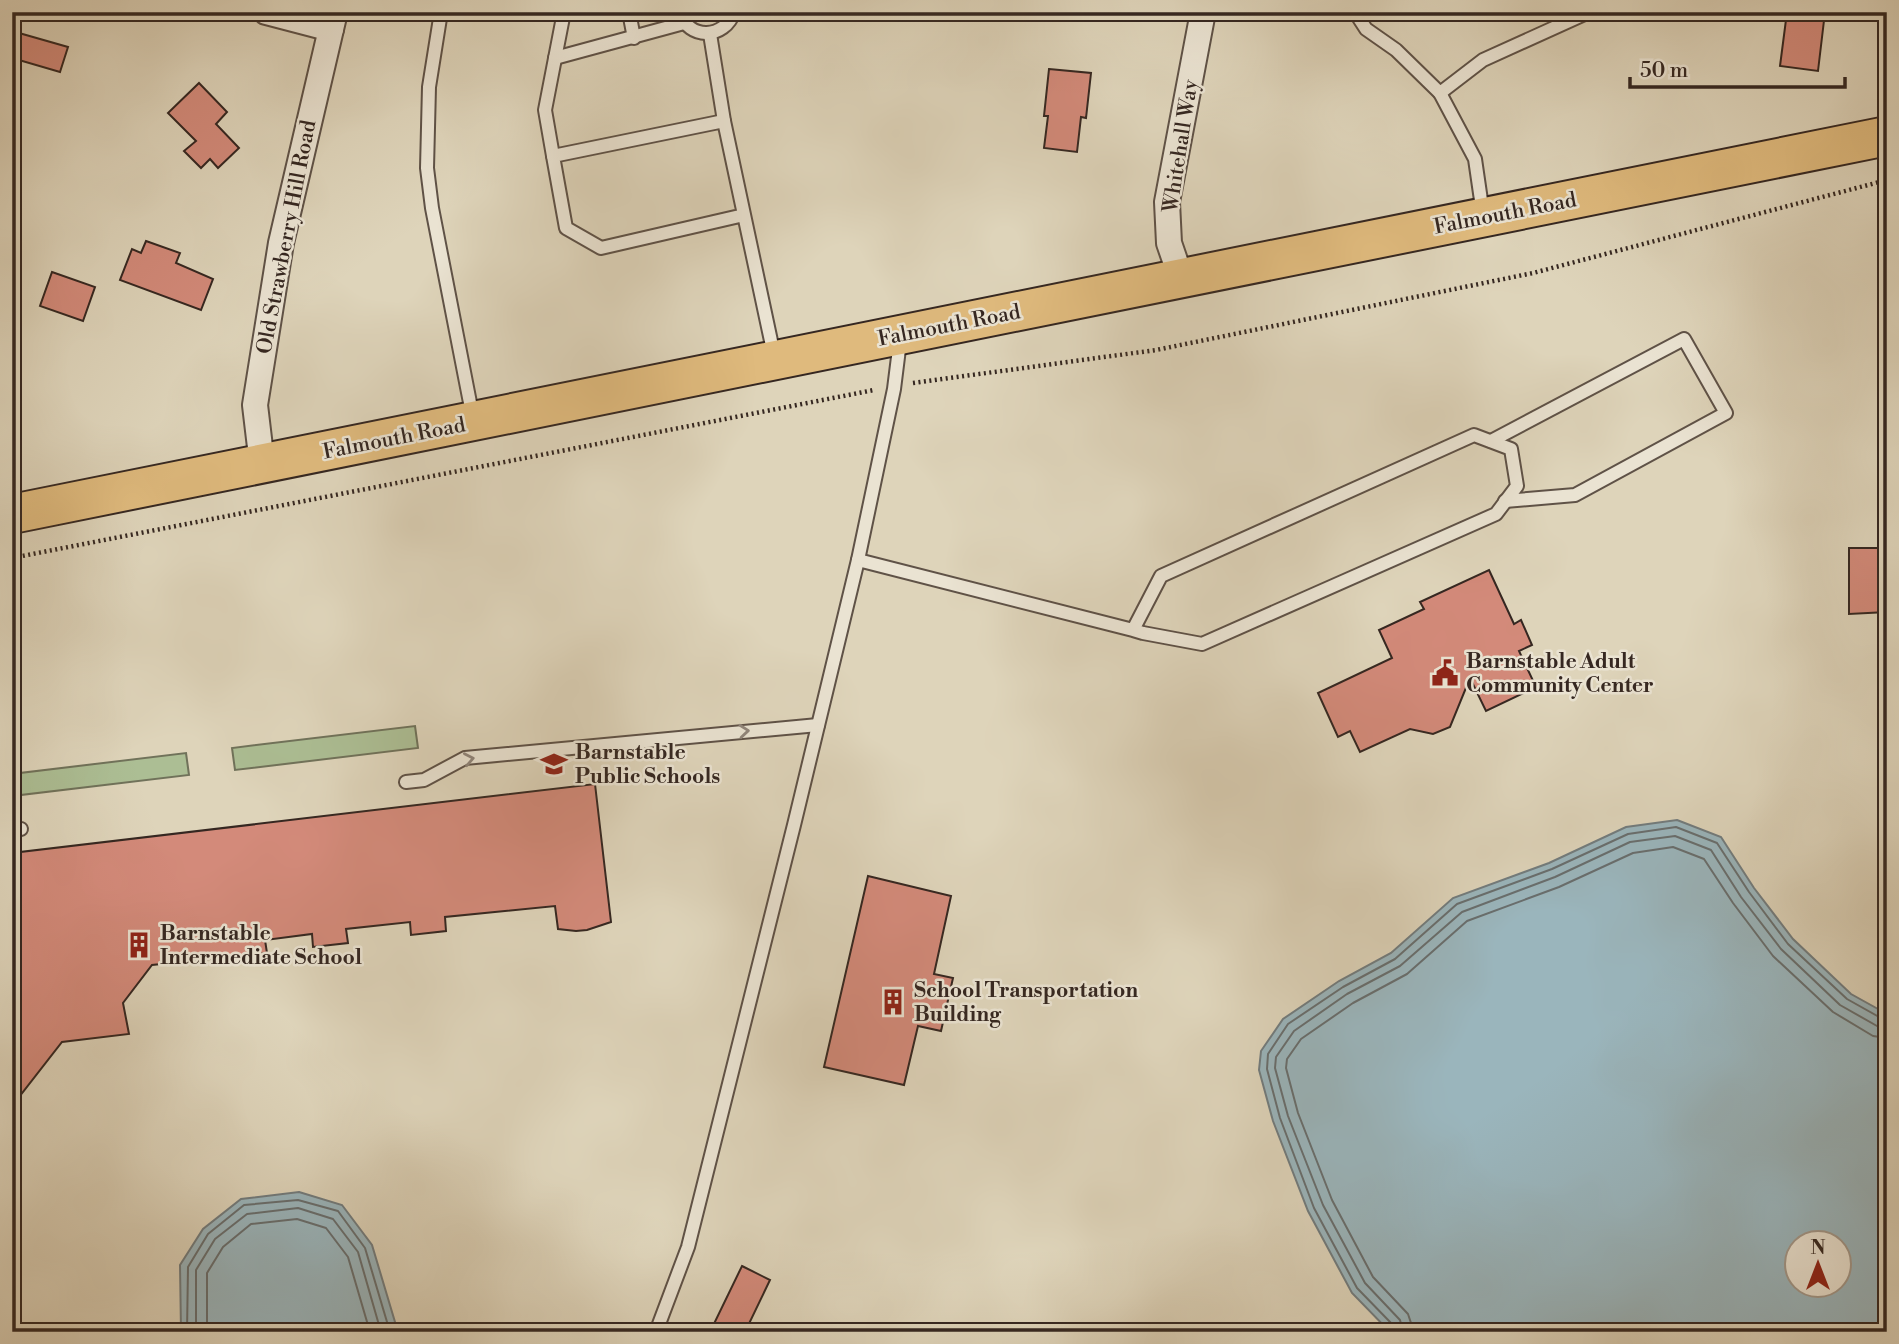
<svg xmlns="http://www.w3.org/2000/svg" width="1899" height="1344" viewBox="0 0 1899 1344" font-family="'Libre Bodoni',serif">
<rect width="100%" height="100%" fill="#ded4ba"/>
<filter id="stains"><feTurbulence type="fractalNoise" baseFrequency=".00286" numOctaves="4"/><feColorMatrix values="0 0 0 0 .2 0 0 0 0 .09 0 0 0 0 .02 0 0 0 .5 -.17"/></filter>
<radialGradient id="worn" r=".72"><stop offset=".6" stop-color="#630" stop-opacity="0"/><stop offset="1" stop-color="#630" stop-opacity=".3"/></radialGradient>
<g fill="#acbe94" stroke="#70725a" stroke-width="2">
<path d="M415,726l3,22 -183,22 -3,-22z"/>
<path d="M186,753l3,22 -177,21v-22z"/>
</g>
<g fill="#9ab5bc" stroke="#727c7e" stroke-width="2" fill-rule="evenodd">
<path d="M1677,820l44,17 33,51 39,51 58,55 36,20v318h-497l-38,-39 -44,-82 -35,-90 -14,-51 2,-19 22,-32 56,-38 52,-28 62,-55 96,-35 77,-36zM1798,1242h42v42h-42z"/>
<path d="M299,1192l43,13 30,40 26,87h-217l-1,-67 23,-36 38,-30z"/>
</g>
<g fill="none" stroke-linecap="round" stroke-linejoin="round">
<g stroke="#686e6e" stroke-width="2">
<path d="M187,1332l1,-65 20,-33 36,-29 54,-5 40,11 27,37 25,84"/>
<path d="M196,1332v-62l19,-31 32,-25 51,-6 35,11 25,33 23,80"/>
<path d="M207,1332v-59l16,-26 28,-23 46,-5 29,9 22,29 22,75"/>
<path d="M1394,1332l-2,-8 -35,-36 -43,-80 -34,-90 -13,-49 1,-15 20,-30 55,-37 52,-28 62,-55 95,-35 76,-35 48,-7 41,16 32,49 39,52 59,55 34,19 6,1"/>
<path d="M1403,1332l-3,-12 -35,-37 -42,-78 -35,-89 -13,-48 1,-11 18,-26 53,-37 53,-28 62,-54 93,-35 75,-35 45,-6 36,14 30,47 40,52 59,56 37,21 10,2"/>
<path d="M1414,1332l-6,-18 -35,-37 -41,-77 -34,-87 -12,-45 1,-9 14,-20 52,-36 54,-29 60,-53 92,-34 74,-34 40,-6 31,12 29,44 40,53 60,56 40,24 14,2"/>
</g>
</g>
<g fill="#d38a7a" stroke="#352721" stroke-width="2">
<path d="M1787,12h38l-7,59 -38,-5z"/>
<path d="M12,31l56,16 -8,25 -48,-14z"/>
<path d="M1049,69l42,4 -5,45 -5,-1 -4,35 -33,-4 4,-32h-4z"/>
<path d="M199,83l28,29 -11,12 23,24 -21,20 -8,-9 -9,9 -17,-17 12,-10 -28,-28z"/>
<path d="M146,241l34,12 -4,10 37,16 -12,31 -81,-30 12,-31 9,4z"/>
<path d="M52,272l43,15 -12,34 -43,-15z"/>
<path d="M1849,548h38v64l-38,2z"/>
<path d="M1489,570l25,54 7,-4 11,25 -13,6 17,36 -50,24 -16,-33 -20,49 -17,7 -23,-5 -50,23 -10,-21 -12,6 -20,-44 74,-35 -13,-28 45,-21 -4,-7z"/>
<path d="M595,784l16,138 -24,8 -11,1 -18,-2 -3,-23 -110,11 1,14 -35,4 -1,-13 -64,7 2,14 -35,4 -1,-13 -47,6 2,13 -115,12 -29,38 6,31 -67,8 -50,64v-253z"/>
<path d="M868,876l83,20 -17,78 19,4 -12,53 -23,-5 -14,59 -80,-18z"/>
<path d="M742,1266l28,14 -25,52h-35z"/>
</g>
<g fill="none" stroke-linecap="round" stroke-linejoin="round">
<g stroke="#5f5247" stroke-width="16">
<g id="lane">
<path d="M441,12l-12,75 -2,81 5,40 41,210"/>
<path d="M629,12l5,26"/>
<path d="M680,12c8,29 45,27 54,0"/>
<path d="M1355,12l11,17 30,21 44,43 43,-33 106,-48"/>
<path d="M710,34l14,87"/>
<path d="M555,58l129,-35"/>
<path d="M1440,93l35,66 8,55"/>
<path d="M553,156l-8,-46 19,-98"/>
<path d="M744,215l-143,33 -35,-20 -13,-72 171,-35 50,234"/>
<path d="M1491,441l193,-102 42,74 -151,82 -70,6"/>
<path d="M858,560l275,70 10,3 59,11 294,-130 21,-28 -6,-37 -37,-14 -313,141 -28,54"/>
<path d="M406,782l18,-2 41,-22 353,-33"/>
<path d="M12,830l9,-1"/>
<path d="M656,1332l32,-85 106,-422 64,-265 36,-171 6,-48"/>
</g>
</g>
<g stroke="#5f5247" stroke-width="28">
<g id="street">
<path d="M266,12l65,17"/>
<path d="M1181,278l-12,-35 -2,-41 36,-190"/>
<path d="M262,464l-7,-59 26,-162 54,-231"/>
</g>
</g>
<g stroke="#352721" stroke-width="42">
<path id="primary" d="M12,514l1875,-378"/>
</g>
<g stroke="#352721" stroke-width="4.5" stroke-dasharray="2 3.5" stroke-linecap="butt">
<path d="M913,383l243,-33 377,-77 354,-93"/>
<path d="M12,558l862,-168"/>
</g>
<use href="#lane" stroke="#eae3d2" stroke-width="12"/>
<use href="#street" stroke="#eae3d2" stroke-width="24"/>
<use href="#primary" stroke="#dfba7d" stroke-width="38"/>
</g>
<defs><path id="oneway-chevron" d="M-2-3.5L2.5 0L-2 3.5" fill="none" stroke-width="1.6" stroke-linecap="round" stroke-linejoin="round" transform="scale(1.75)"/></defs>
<g stroke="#90857a">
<use href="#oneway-chevron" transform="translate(744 731) rotate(-5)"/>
<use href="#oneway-chevron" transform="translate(469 759) rotate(-11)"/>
</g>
<defs>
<g id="civic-bare" transform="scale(2.1)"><path d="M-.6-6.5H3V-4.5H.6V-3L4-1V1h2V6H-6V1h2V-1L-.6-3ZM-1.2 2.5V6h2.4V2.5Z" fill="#8f2418" stroke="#eae3d2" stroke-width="2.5" paint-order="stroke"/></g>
<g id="school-bare" transform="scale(2.1)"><path d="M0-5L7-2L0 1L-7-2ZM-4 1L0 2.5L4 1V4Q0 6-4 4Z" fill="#8f2418" stroke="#eae3d2" stroke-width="2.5" paint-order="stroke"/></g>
<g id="building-bare" transform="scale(2.1)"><path d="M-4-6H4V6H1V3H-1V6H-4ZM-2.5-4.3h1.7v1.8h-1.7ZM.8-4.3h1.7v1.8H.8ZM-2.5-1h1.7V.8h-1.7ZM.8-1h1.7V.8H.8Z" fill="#8f2418" stroke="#eae3d2" stroke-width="2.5" paint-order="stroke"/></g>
</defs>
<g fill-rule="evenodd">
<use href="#civic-bare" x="1445" y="673"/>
<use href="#school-bare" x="554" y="764"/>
<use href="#building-bare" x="139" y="945"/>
<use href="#building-bare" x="893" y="1002"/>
</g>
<g text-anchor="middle" stroke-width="5" stroke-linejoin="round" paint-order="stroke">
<g font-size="21" fill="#352721" stroke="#eae3d2">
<text transform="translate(1180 146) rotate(-81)" y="7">Whitehall Way</text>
<text transform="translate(1505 213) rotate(-11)" y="7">Falmouth Road</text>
<text transform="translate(286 237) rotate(-79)" y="7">Old Strawberry Hill Road</text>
<text transform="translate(949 325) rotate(-11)" y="7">Falmouth Road</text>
<text transform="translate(394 438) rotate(-11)" y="7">Falmouth Road</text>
</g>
<g font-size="21" font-weight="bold" fill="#352721" stroke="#eae3d2" text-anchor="start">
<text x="1466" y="668">Barnstable Adult<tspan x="1466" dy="24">Community Center</tspan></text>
<text x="575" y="759">Barnstable<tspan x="575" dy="24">Public Schools</tspan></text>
<text x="160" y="940">Barnstable<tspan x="160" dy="24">Intermediate School</tspan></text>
<text x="914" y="997">School Transportation<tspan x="914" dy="24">Building</tspan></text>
</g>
</g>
<rect width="1899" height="1344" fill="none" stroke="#ded4ba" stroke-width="42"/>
<rect x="14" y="14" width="1871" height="1316" fill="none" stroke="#352721" stroke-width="3.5"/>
<rect x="21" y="21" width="1857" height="1302" fill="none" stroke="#352721" stroke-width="2"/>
<g transform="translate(1818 1264)"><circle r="33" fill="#eae3d2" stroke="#a2988b" stroke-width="2"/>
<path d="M0-5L12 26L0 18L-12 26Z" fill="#8f2418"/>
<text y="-10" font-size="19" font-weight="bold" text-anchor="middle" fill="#352721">N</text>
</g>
<path d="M1630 77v10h215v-10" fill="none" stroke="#352721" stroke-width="3.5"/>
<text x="1640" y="77" font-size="21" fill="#352721" stroke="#eae3d2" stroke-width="5" paint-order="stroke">50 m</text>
<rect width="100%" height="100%" filter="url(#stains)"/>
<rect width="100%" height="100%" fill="url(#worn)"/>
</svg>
